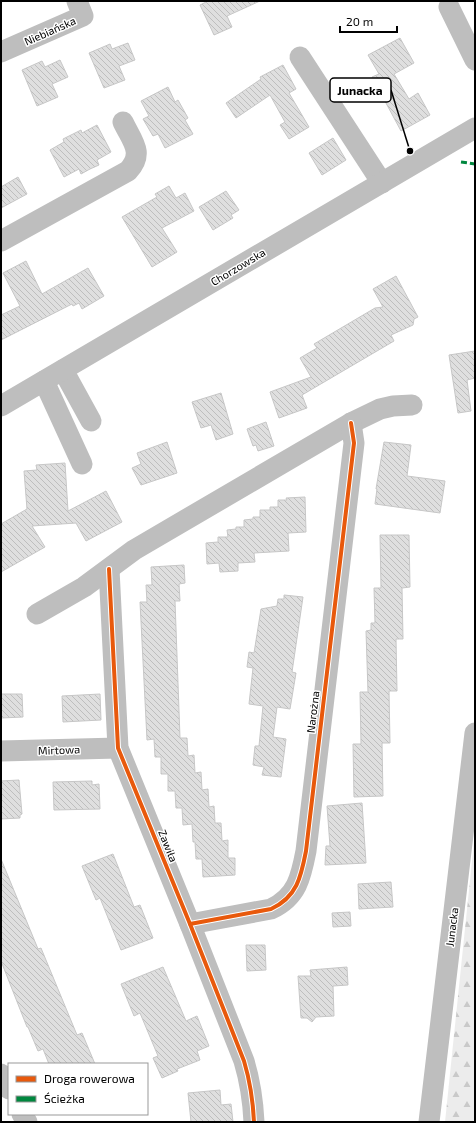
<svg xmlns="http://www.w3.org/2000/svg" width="476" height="1123" viewBox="0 0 476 1123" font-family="'Exo 2',sans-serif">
<defs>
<pattern id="forest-firs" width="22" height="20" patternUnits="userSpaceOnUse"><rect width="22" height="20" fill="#ececec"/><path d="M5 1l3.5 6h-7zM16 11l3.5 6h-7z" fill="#c9c9c9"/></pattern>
<pattern id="building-back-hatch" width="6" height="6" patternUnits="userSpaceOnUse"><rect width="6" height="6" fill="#dfdfdf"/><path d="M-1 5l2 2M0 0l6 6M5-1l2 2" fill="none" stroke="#bebebe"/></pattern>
</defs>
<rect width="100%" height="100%" fill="#fff"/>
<path fill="url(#forest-firs)" d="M475,832v290h-30z"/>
<g fill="url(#building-back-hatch)" stroke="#c7c7c7">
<path d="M208,1h52l-33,15 5,11 -18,8 -14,-30z"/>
<path d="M400,38l14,25 -20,11 15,25 9,-6 12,22 -29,16 -29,-54 7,-3 -11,-19z"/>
<path d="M128,43l7,17 -16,6 6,14 -21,8 -15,-35 21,-9 2,5z"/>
<path d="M60,60l8,17 -16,7 6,13 -21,9 -15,-36 20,-9 3,6z"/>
<path d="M283,65l13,24 -7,4 20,34 -20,12 -9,-14 5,-3 -15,-27 -34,23 -10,-15 35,-24 -1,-2z"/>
<path d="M168,87l7,15 3,-2 10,18 -3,2 8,14 -28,14 -7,-14 -5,2 -10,-17 6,-3 -8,-15z"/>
<path d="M97,125l14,27 -14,8 2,5 -9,4 -9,5 -2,-5 -15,8 -14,-27 14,-8 -1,-3 18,-9 1,3z"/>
<path d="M333,138l13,22 -24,15 -13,-22z"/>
<path d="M18,177l9,17 -26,14v-21z"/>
<path d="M169,186l7,12 9,-5 9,18 -32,17 15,24 -25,15 -30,-50 35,-20 -2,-3z"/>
<path d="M226,191l13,19 -8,5 2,3 -20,12 -14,-23z"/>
<path d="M26,261l16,33 46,-26 16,28 -22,13 -3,-6 -6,3 -1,-2 -71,36v-25l19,-9 -17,-33z"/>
<path d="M396,276l22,41 -4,2 -1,6 -22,10 3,6 -92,54 5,13 -28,10 -9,-26 41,-15 -11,-19 17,-10 -3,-4 61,-36 8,-1 -10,-18z"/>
<path d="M475,351v27l-8,2 4,31 -13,2 -9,-58z"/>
<path d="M221,393l12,41 -17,6 -5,-15 -10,3 -9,-26z"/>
<path d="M266,422l8,24 -16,5 -2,-6 -3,1 -6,-17z"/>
<path d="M167,442l10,31 -36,12 -9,-17 9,-4 -4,-11z"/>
<path d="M384,442l27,3 -4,31 38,5 -5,32 -65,-9 2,-15h-1z"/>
<path d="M65,463l3,48 38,-20 16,31 -36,19 -10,-18 -44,3 13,21 -44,25v-48l26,-15 -3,-38 13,-1 -1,-5z"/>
<path d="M305,497l1,35 -18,1 1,18 -35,2 1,9 -17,1v8l-18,1 -1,-9 -12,1 -1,-21 12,-1v-5h10l-1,-7 9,-1v-2h8v-7l9,-1v-2h7v-7h10v-3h8v-7h9l-1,-2z"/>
<path d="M380,535h29l1,52 -8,1 1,51h-7l1,52h-8l1,52h-8l1,53 -29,1 -1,-53h8l-1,-52h8l-2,-61 5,-1v-7h4l-1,-35h7z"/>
<path d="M184,565l1,18 -6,1 1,17h-5l5,137h7l1,18 6,-1 1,18 6,-1 1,18 6,-1 1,18 5,-1 1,17h6l1,18 6,-1v18h7v17l-32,2 -1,-18h-6l-1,-17h-2l-1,-18 -9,1 -1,-17h-6l-1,-17h-7v-17h-7v-17h-6l-1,-18 -7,1 -7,-138h7l-1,-17h6l-1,-18z"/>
<path d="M284,595l19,2 -11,75 4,1 -6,36 -13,-2 -4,30 13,2 -5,38 -19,-2 2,-8 -11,-2 2,-19h4l4,-40 -14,-2 4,-36 -6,-1 2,-15 5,1 7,-44 16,-3 1,-7h6z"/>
<path d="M1,694h21l1,23 -22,1z"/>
<path d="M100,694l1,26 -38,2 -1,-26z"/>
<path d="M19,780l3,34 -2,1v3l-19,1v-38z"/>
<path d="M92,781v4l7,-1 1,25 -46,1 -1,-28z"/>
<path d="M362,803l4,60 -41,2 1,-19h4l-3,-40z"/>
<path d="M113,854l21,53 6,-2 13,33 -32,12 -21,-52 -4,2 -14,-34z"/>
<path d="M1,859l37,90 3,-1 36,87 5,-2 13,31h-46l-6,-15 -5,2 -10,-24h-1l-26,-66z"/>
<path d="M391,882l2,25 -34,2 -1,-25z"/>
<path d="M350,912l1,14 -18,1 -1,-14z"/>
<path d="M246,945h19l1,25 -19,1z"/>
<path d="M163,967l23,54 11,-5 12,30 -12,5 3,9 -23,9 1,2 -16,7 -9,-20 5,-2 -18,-43 -6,3 -13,-32z"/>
<path d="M347,967l1,18 -15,1 1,30 -18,1 -4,5 -5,-4h-6l-3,-42h13l-1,-6z"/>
<path d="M220,1090l1,15 10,-1 2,18h-42l-3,-29z"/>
</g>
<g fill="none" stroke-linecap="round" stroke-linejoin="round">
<g stroke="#bebebe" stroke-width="21">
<path d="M449,7l26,53"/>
<path d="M1,52l82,-36 -6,-15"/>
<path d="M300,57l82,126"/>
<path d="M1,241l127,-70c17,-18 4,-30 -5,-49"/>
<path d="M63,370l28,51"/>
<path d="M44,381l38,83"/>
<path d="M1,406l474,-278"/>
<path d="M109,569l9,179 72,176 54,137c6,20 9,40 10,61"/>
<path d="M37,614l47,-27 50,-37 217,-127 29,-14 13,-3 19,-1"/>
<path d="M1,751l117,-3"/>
<path d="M190,924l81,-15c26,-12 30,-32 35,-58l48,-408 -3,-20"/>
<path d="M1,1074l8,15"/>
<path d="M22,1114l5,8"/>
<path d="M429,1122l46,-389"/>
</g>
<path stroke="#00873e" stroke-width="3" stroke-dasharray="6 3" stroke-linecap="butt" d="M461,162l14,2"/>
<g stroke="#fff" stroke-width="6">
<g id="cycleway">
<path d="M109,569l9,179 72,176 54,137c6,20 9,40 10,61"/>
<path d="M190,924l81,-15c26,-12 30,-32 35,-58l48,-408 -3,-20"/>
</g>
</g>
<use href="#cycleway" stroke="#e8590c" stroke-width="4"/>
</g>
<g text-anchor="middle" stroke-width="3" stroke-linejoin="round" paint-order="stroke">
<g font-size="11" fill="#000" stroke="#fff">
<text transform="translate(50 31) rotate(-24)" y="4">Niebiańska</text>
<text transform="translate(238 267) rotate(-31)" y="4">Chorzowska</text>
<text transform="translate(313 712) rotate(-83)" y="4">Narożna</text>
<text transform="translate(59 750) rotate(-2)" y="4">Mirtowa</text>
<text transform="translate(168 846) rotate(68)" y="4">Zawiła</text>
<text transform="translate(452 927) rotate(-83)" y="4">Junacka</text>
</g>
</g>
<path fill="none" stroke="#000" stroke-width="1.5" d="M410 151L391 90"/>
<circle fill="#000" stroke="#fff" stroke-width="1.5" cx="410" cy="151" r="4"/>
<rect fill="#fff" stroke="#000" stroke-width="1.5" x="330" y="78" width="61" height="24" rx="4"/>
<g font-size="12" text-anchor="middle" font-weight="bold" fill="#000">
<text x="360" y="95">Junacka</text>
</g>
<rect width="476" height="1123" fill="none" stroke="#000000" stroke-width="4"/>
<rect x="8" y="1063" width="140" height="52" fill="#ffffff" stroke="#999999"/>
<rect x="16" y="1076" width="20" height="6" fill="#e8590c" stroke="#999999"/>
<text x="44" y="1083" font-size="12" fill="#000000">Droga rowerowa</text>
<rect x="16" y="1096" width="20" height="6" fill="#00873e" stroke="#999999"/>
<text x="44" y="1103" font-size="12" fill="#000000">Ścieżka</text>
<path d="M340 26v6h57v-6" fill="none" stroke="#000000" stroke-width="2"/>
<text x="346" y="26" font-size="12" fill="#000000" stroke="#ffffff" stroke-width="3" paint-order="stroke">20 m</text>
</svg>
